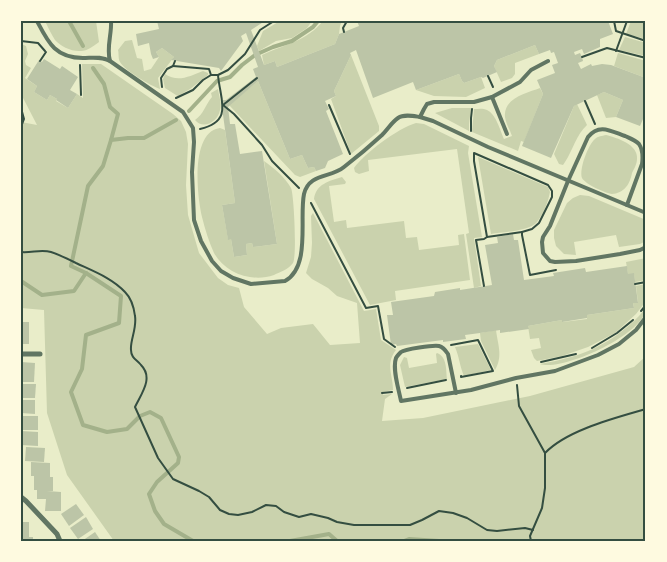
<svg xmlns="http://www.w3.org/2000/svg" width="667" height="562" viewBox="0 0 667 562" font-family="'Source Sans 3',sans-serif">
<rect width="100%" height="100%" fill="#e9edc9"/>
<g fill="#cad2ad">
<path d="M45,21h51l3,21c-5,4 -12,9 -18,9 -9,1 -21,-5 -26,-11 -4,-6 -7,-13 -10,-19z"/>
<path d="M280,21h32l-5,7 -15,10 -16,3 -17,10 -2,-5 6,-15z"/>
<path d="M323,21h19l-2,5 -1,8 -4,10 -58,23 -2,-6 -11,4 -2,-10c21,-10 45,-14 61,-34z"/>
<path d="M631,21h15v18l-20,-5z"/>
<path d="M625,37l21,6v13l-27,-6z"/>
<path d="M132,40l5,18 5,1 2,12 7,-2 8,-12 -3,-5 6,-4 12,9 -16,21 2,11c-9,-3 -36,-19 -40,-27 -2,-3 -1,-9 -2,-12l7,-9z"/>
<path d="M21,44l5,2 2,8 -3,7 1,4 5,3 -6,10 12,8 -3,6 13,8 3,-5 7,4 -1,2 12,7 9,-14 6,4 -1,-34h19l72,50 8,7 5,11 2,12 -2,41 2,30 11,38 19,25 10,7 11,3 5,19 23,27 14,-6 32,-4 17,21 30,-2 -3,-40 -20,-7 -9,-8 -16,-9 -6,-6 5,-16 1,-14 -1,-27 2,-3 51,98 12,-2 5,31 15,10c-11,14 -3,25 -3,40l-10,2v3l9,-1 -7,5 -3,22 41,-3 107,-22 104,-29 12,-11v185h-532l-47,-66 -20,-62 -3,-103 -23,-2v-186l16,3 -16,-31z"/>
<path d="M535,45l4,9 -24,9v11l-3,4 -11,4 -7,-16 3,-6z"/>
<path d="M618,53l28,8v17l-32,-12z"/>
<path d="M351,55l28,71v5l-28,23 -20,-55 5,-3 -2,-5z"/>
<path d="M203,71l5,2v2l-18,14 -12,7 -2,-1 -11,-7 -2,-9 2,-5c13,9 25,2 38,-3z"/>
<path d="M459,74l3,7 2,2 17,-6 4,11 -19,9 -32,-1 -18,-6z"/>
<path d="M258,81l32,78 12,-4 6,13 6,-1 2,4 -16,6 -5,-2 -66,-70z"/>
<path d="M540,88l3,6 -19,48 -3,-1 -3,10 -46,-19 2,-23c4,0 9,-1 13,1 9,4 13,20 17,29l8,-3c-2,-6 -6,-12 -7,-19 -2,-19 22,-24 35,-29z"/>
<path d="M218,89c1,7 4,15 2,21 -2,12 -17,20 -25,10 9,-6 10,-15 17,-23l-1,-4z"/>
<path d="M604,92l19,8 -7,17 -10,1 -9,-23z"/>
<path d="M577,104l10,21c-11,10 -14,25 -22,37l-2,3 -4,-1 -5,-10 20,-48z"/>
<path d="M452,108h19l-2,16v7l-34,-18z"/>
<path d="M416,123l8,1 45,22 -1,7 14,84 -8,1 7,48 -7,2 -8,-54 3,-1 -12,-84 -89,11 1,11 -10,3 -4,-2 -1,-4c11,-15 44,-40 62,-45z"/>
<path d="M220,128l5,2 10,73 -13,2 6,34h3l3,18 13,-2 -1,-11 6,-1 1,4 24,-3 -13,-83c10,7 21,16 27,27 3,6 6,68 2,75 -4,6 -13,9 -19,12 -22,8 -49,-2 -60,-22 -5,-11 -9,-24 -12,-36 -5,-21 -12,-85 18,-89z"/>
<path d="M606,135c11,3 32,9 31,24 0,5 -3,10 -5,14 -1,5 -3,11 -6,14 -3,4 -9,7 -14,7 -7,-1 -27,-10 -30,-16 -3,-9 6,-33 13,-39 3,-3 7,-3 11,-4z"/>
<path d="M478,157l70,30 2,5c-2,10 -6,21 -13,30 -7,9 -34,10 -46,12z"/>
<path d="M342,177l4,5 -1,2 -16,2 5,36 12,-2 1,8 57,-7 2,17 11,-1 2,13 40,-5 -1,-10 6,-1 6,46 -75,11 1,9 -26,5 -56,-106c2,-15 15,-18 28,-22z"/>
<path d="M580,195l9,1 57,24v21l-6,3 -21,3 -3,-12 -42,7 2,13 -12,-1 -8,-8 -2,-8v-8l13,-27 6,-5z"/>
<path d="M646,258v22l-11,2 -1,-8h-6l-2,-12z"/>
<path d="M646,284v17l-10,13 -21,19 -27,14 -26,9 -25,5 -3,-3 -3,-8 10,-2 -2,-10 -9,1 -2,-13 34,-6 1,2 24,-3v-4l47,-7 -1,-5 5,-1 -2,-16z"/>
<path d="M646,308c0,25 -83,64 -106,56 10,-2 21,-4 31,-7 29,-8 56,-26 75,-49z"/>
<path d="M496,330c2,16 7,26 -1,40l-14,-29 -1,-8z"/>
<path d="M478,344l13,26 -27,6c-4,-9 -5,-20 -9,-29z"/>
<path d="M437,353c10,4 9,16 10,26l-42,8 -5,-22 4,-8 3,1 2,10 28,-5 -1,-9z"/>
</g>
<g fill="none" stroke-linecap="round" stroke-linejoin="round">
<g stroke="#a3b18a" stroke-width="4">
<path d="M69,21l14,25"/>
<path d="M93,68l11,16 6,23 8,7 -7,26"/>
<path d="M189,111l28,-30 13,-4 12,-12 13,-10 18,-8 19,-6 21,-14 5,-6"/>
<path d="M176,120l-32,18h-16l-17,2 -8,26 -15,20 -17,80 15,7 35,23 -2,27 -33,12 -4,34 -11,23 12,33 24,7 20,-3 13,-13 10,-4 11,6 18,39 -1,6 -21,19 -8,12 6,17 9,13 29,17"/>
<path d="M21,281l21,14 32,-4 12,-18"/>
<path d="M290,541l39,-7 8,7"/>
<path d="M404,541l5,-2 30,2"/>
</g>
</g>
<g fill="#bcc5a7">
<path d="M157,21h108l-14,9 13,35 11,-4 2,6 58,-23 4,-10 20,-8 -2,-5h251l5,13 -13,5v8l-16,7 -2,-5 -8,3 1,3 5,-2 2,4 1,4 -5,2 3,6 10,-5 1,2 10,-2 9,1 35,13v34l-6,14 -24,-9 7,-17 -19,-8 -30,14 -23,52 -29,-12 21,-52 -6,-14 18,-7 -3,-8 6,-2 -4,-11 -3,1 -1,-3 -11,4 -4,-9 -38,15 -3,6 3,6 -14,6 -2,-1 -17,6 -2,-2 -3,-7 -43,16 -3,-8 -40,16 -17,-48 -6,3 1,2 -17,36 2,5 -11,5 4,8 -3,2 17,43 -15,7 -3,7 -9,3 -2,-4 -6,1 -6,-13 -12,4 -32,-78 -30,26 2,17h5l5,30 22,-3 15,93 -24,3 -1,-4 -6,1 1,11 -13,2 -3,-18 -3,1 -6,-35 13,-2 -14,-103h5l30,-23 -3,-8 5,-2 -12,-34 -5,3 2,5 -22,30 -2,-3 -48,-8 3,-3 -12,-9 -6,4 3,5 -6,2 -2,-5 -2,-11 -11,3 -2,-12 23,-5z"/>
<path d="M44,59l16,10 2,-3 16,11 -8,13 7,4 -9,14 -12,-8 1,-1 -7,-4 -3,5 -13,-8 3,-6 -10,-7 12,-19 3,2z"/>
<path d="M513,234l1,6h4l6,40 30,-4 -1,-3 32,-5 1,4 41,-6 1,8 6,-1 4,30h-5l1,5 -47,7v3l-25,4v-2l-34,6 1,3 -29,4v-3l-20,3 -15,2 1,4 -23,3v-2l-46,6 -1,-2 -5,1 -4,-30h6l-2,-13 43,-6 1,-4 25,-4v2l32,-5 -7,-40 13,-2 -1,-6z"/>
<rect x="21" y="322" width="8" height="22"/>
<path d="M21,362l14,1 -1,19h-13z"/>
<path d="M21,384h15l-1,14h-14z"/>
<path d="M21,400h14v14l-14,-1z"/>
<rect x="21" y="416" width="17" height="14"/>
<path d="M21,431l17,1v14l-17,-1z"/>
<path d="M26,447l19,1 -1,14 -19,-1z"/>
<path d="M31,462l19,1v14h3v14h-6l14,1v19h-16l1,-12h-9v-9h-3v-14h-3z"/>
<path d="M76,504l8,11 -15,11 -8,-12z"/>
<path d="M86,517l7,12 -15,10 -8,-11z"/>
<path d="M21,522h8v15h4v4h-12z"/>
<path d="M95,532l6,9h-19z"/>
</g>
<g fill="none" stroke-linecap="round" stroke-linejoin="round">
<g stroke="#344e41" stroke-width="2">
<path d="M614,21l2,10 30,10"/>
<path d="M344,32l-1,-4 4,-7"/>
<path d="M21,41l17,2 7,8"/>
<path d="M616,51l11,-30"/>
<path d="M582,57l25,-9 39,10"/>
<path d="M40,61l6,-9"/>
<path d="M80,65l1,30"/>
<path d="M173,66l36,3 2,6"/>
<path d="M488,76l5,11"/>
<path d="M162,87l-1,-9 6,-9 6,-3 2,-5"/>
<path d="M176,98l17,-8 10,-10 8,-5h7l10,-5 17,-16 15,-24 14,-9"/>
<path d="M585,101l10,23"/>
<path d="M223,105l11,9 28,31 10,16 27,27"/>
<path d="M223,105l34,-27"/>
<path d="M329,105l21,49"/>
<path d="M21,108l3,11 -3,8"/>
<path d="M200,129c34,-8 20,-29 18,-54"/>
<path d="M471,131v-13l1,-9"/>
<path d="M311,203l55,105 12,-2 6,33 11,8"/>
<path d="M487,237l35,-5"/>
<path d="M21,252c11,1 20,-3 30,0 9,3 17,7 25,11 17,8 36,15 49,29 6,6 9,16 10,24 2,13 -5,24 -4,34 0,8 6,10 10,15 13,13 0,29 -6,42l23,51 15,21 26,12 10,6 11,13 9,4 9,1 14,-3 14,-7 10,1 8,6 15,5 12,-3 17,4 9,4 17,3h56l12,-5 17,-9 14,2 14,5 20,12 10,1 28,-3 8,2"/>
<path d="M635,284l11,-2"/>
<path d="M484,286l-8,-46 8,-1 3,-2 -13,-76v-8l74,32 4,6v6l-13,26 -7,6 -10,3v3l8,40 26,-5"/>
<path d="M641,311l5,-6"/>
<path d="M451,345l27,-5 15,31 -32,6v-1"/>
<path d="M592,348l25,-15 16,-13"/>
<path d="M541,362l35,-8"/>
<path d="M517,385l2,21 26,47v35l-3,20 -12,28 1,5"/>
<path d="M407,388l39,-8"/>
<path d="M382,393l10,-1"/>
<path d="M545,453c22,-23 70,-35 101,-44"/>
</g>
<g stroke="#617663" stroke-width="4">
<path d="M37,21c11,21 18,37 46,37 9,0 18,-2 27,3 -4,-13 2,-27 1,-40"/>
<path d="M110,61l73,51 10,16 1,14 -2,30 2,48 7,21 11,20 9,10 12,7 18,6 34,-3c26,-14 14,-63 19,-87 5,-21 27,-16 40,-27 13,-10 26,-21 38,-32 5,-5 10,-13 16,-17 6,-4 15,-2 22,-1"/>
<path d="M548,61l-17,9 -11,12 -28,15 -18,5h-40l-7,2 -3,5 -4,8 13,4 55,26 158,66"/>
<path d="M492,97l15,37"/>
<path d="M627,205l15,-41c1,-7 1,-14 -3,-20 -4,-4 -10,-6 -14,-8 -14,-5 -26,-13 -37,1l-20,44 -18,45 -7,11 -1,5 1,11 7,8 5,1 21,-1 44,-7 20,-4 6,-3"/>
<path d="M456,393l-8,-39c-2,-3 -5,-7 -9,-8 -6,-1 -34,3 -38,6 -2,2 -4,4 -5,6 -4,11 3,32 5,43l70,-11 45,-12 39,-7 43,-16 21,-11 17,-14 10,-13"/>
</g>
<g stroke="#617663" stroke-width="5">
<path d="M21,354h19"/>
<path d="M21,497l5,4 31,33 3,7"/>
</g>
</g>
<rect width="667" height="562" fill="none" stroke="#fefae0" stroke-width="45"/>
<rect x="22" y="22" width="622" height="518" fill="none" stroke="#344e41" stroke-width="2"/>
</svg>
